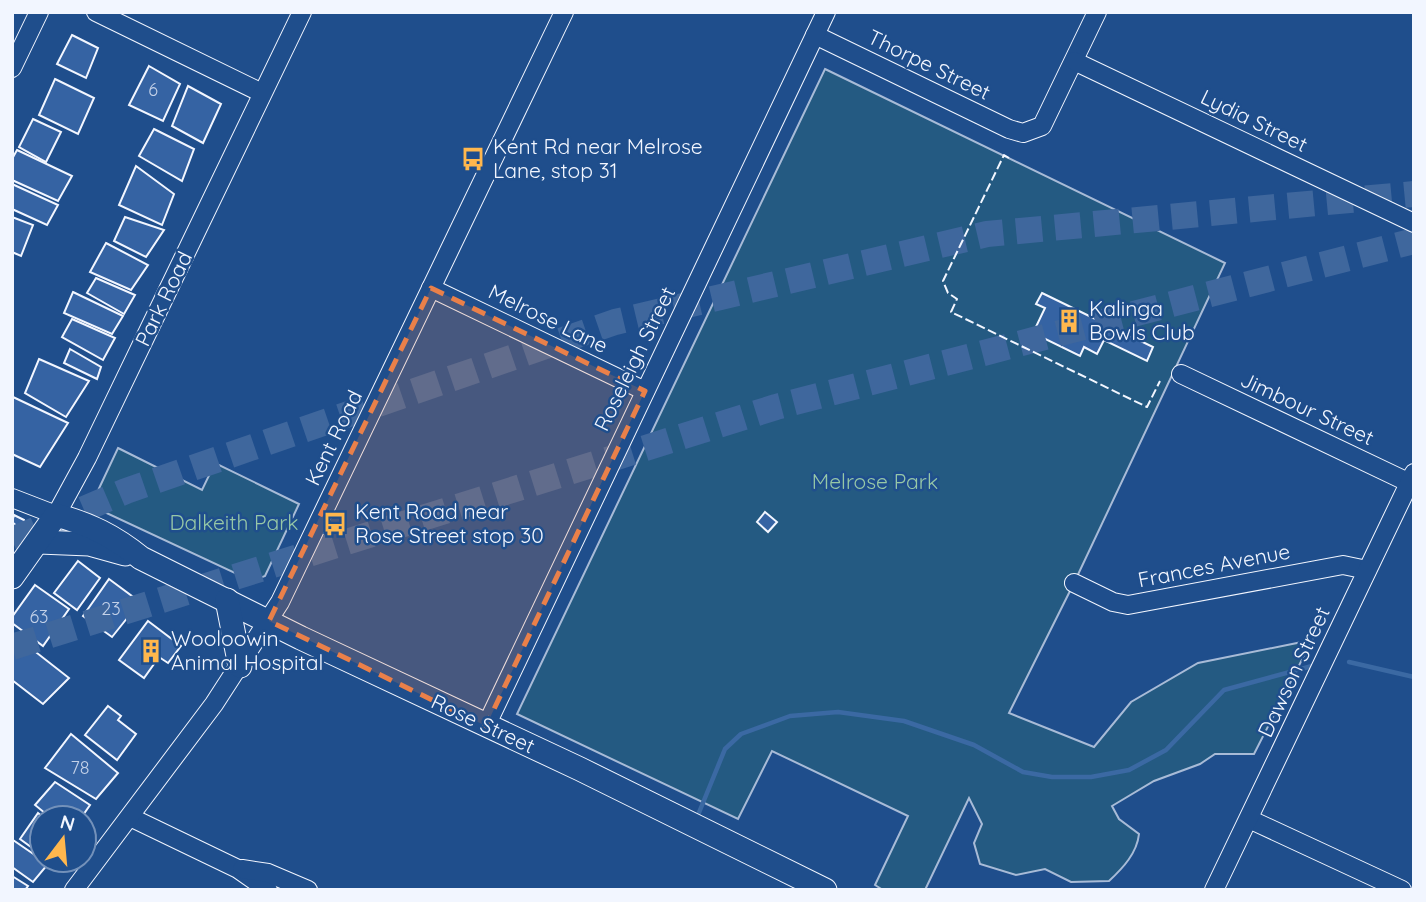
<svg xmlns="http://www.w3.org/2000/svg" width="1426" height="902" viewBox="0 0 1426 902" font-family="Quicksand,sans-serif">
<rect width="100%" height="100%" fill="#1f4e8c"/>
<g fill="#245a82" stroke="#a8bbd7" stroke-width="2">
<path d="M825,69l400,194 -151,320 -65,130 85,34 37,-45 67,-39 114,-23 -58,114h-39l-15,10 -46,17 -42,25 7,13 20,15c-2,19 -16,34 -30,47l-38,1 -26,-13 -29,6 -36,-11 -6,-21 8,-19 -13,-26 -44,92h-42l-8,-5 33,-69 -136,-65 -34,68 -221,-105z"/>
<path d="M118,448l84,42 13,-27 84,41 -34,72 -13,5 -152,-71 -6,-11z"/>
</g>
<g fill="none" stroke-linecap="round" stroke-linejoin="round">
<g stroke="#3b69a3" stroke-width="4.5">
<path d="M1349,662l65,15"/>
<path d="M698,815l27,-66 16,-15 49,-18 48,-4 66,9 70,24 49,27 29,5h39l38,-7 37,-20 58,-60 88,-24"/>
</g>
</g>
<g fill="#3563a3" stroke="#f2f6ff" stroke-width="2">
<path d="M72,35l26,13 -12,30 -29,-14z"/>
<path d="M149,66l31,18 -17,37 -34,-16z"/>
<path d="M55,79l39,19 -16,36 -39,-19z"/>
<path d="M188,86l33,18 -18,39 -31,-17z"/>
<path d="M33,119l28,13 -15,30 -27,-15z"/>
<path d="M154,129l40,20 -12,32 -43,-25z"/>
<path d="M17,150l55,26 -14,25 -46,-21v-21z"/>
<path d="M136,166l38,28 -12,31 -43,-20z"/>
<path d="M12,184l46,21 -11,20 -35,-16z"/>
<path d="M12,217l21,8 -12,31 -9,-4z"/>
<path d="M125,217l39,13 -18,27 -32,-16z"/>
<path d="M106,243l42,22 -17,25 -41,-18z"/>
<path d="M96,278l39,17 -11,19 -37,-21z"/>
<path d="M73,292l50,24 -11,18 -48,-21z"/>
<path d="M1042,293l111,54 -6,14 -43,-21 -7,14 -13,-7 -4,9 -47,-23 12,-25 -9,-4z"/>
<path d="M72,319l43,19 -12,22 -41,-23z"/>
<path d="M70,349l31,18 -4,12 -33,-16z"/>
<path d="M39,359l50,22 -23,36 -41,-24z"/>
<path d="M13,397l55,26 -28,44 -28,-13z"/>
<path d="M765,512l12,10 -9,10 -11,-10z"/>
<path d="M14,515l10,5 3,13 -8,9 -6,-4 5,-6v-5l-6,-5z"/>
<path d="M78,561l22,17 -23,32 -23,-17z"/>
<path d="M109,579l31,23 -28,35 -29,-21z"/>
<path d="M35,585l34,24 -26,37 -31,-23v-6z"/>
<path d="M148,621l33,25 -13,17 -9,-6 -15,21 -25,-18z"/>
<path d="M14,635l55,43 -26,26 -31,-24v-42z"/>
<path d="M108,706l13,10 -3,4 18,14 -19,26 -32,-25z"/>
<path d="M71,734l47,39 -22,26 -51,-31z"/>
<path d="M55,782l35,23 -9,13h-30l-16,-13z"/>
<path d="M38,813l6,5h-2v37l-22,-16z"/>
<path d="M13,840l35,24 -15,18 -21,-15z"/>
<path d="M12,876l16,10 -3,4h-13z"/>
</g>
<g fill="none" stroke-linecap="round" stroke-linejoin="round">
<g stroke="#3f679d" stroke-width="26" stroke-dasharray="26 13" stroke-linecap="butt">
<path d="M12,540l114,-49 489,-169 372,-88 427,-40"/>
<path d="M12,647l764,-240 638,-166"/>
</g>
<g stroke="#f2f6ff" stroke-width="20">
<g id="minor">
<path d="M96,12l166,81"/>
<path d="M815,35l194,94 14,4 19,-7 55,-114"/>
<path d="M1074,61l340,162"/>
<path d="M12,68l27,-56"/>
<path d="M431,288l214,103"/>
<path d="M1181,374l233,111"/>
<path d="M12,498l44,17 31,-57 215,-446"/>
<path d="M1074,583l39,19 15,3 215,-40 24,5"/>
<path d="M486,726l340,-714"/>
<path d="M130,817l108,52 30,21"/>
<path d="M1249,819l153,71"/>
<path d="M242,869l26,4 40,17"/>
<path d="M74,890l140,-186 66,-102 284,-590"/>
<path d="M1214,890l200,-417"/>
</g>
</g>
<g stroke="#f2f6ff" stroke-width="25">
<g id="major">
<path d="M39,542l50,2 36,10"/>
<path d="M12,577l44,-62c33,9 58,21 85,43l160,80 279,131 245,121"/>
<path d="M227,600l13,66"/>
</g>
</g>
<use href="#minor" stroke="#1f4e8c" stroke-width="18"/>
<use href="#major" stroke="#1f4e8c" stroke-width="23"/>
<path stroke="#f2f6ff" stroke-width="2" stroke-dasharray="9 3.5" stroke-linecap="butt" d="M1009,158l-5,-3 -61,126 5,12 9,6 -6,13 196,95 13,-26"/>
</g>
<path fill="#ea8049" fill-opacity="0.2" stroke="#ea8049" stroke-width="5" stroke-dasharray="14 9" stroke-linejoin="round" d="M431,288l214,103 -159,335 -217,-105z"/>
<defs>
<g id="bus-bare" transform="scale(1.89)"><path d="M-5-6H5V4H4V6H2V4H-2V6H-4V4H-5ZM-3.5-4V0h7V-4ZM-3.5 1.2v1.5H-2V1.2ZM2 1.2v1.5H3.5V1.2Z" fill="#ffb74d" stroke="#1f4e8c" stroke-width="2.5" paint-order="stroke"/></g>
<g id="building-bare" transform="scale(1.89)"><path d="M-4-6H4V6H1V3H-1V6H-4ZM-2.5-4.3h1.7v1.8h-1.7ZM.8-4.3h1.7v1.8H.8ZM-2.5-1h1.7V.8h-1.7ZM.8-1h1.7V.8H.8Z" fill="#ffb74d" stroke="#1f4e8c" stroke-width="2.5" paint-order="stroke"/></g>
</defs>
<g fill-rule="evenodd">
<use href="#bus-bare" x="473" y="159"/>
<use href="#building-bare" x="1069" y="321"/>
<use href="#bus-bare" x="335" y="524"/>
<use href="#building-bare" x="151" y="651"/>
</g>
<g text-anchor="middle" stroke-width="5" stroke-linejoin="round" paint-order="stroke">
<g font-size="18" fill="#c3d1e8">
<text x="153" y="96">6</text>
<text x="111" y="615">23</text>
<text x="39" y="623">63</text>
<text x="80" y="774">78</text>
</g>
<g font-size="21" fill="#f2f6ff" stroke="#1f4e8c">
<text transform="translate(929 65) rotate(26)" y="7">Thorpe Street</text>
<text transform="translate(1254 121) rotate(26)" y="7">Lydia Street</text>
<text transform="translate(164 299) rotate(-64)" y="7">Park Road</text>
<text transform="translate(548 319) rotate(26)" y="7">Melrose Lane</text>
<text transform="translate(635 359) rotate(-64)" y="7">Roseleigh Street</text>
<text transform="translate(1307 409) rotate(25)" y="7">Jimbour Street</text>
<text transform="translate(334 438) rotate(-64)" y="7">Kent Road</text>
<text transform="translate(1214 566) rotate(-11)" y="7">Frances Avenue</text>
<text transform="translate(1294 672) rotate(-65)" y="7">Dawson Street</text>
<text transform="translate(483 724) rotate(25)" y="7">Rose Street</text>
</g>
<g font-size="21" fill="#f2f6ff" stroke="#1f4e8c" text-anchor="start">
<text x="493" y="154">Kent Rd near Melrose<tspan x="493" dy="24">Lane, stop 31</tspan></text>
<text x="1089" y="316">Kalinga<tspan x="1089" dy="24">Bowls Club</tspan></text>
<text x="355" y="519">Kent Road near<tspan x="355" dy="24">Rose Street stop 30</tspan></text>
<text x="171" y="646">Wooloowin<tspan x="171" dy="24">Animal Hospital</tspan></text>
</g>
<g font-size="21" fill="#97c8a6" stroke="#1f4e8c">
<text x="875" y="489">Melrose Park</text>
<text x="234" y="530">Dalkeith Park</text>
</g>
</g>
<rect width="1426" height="902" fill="none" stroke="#f2f6ff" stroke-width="28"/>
<g transform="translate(63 839) rotate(16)"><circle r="33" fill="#1f4e8c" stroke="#7391ba" stroke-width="2"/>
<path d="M0-5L12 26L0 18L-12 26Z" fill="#ffb74d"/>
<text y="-10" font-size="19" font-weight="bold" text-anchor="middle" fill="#f2f6ff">N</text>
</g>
</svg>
